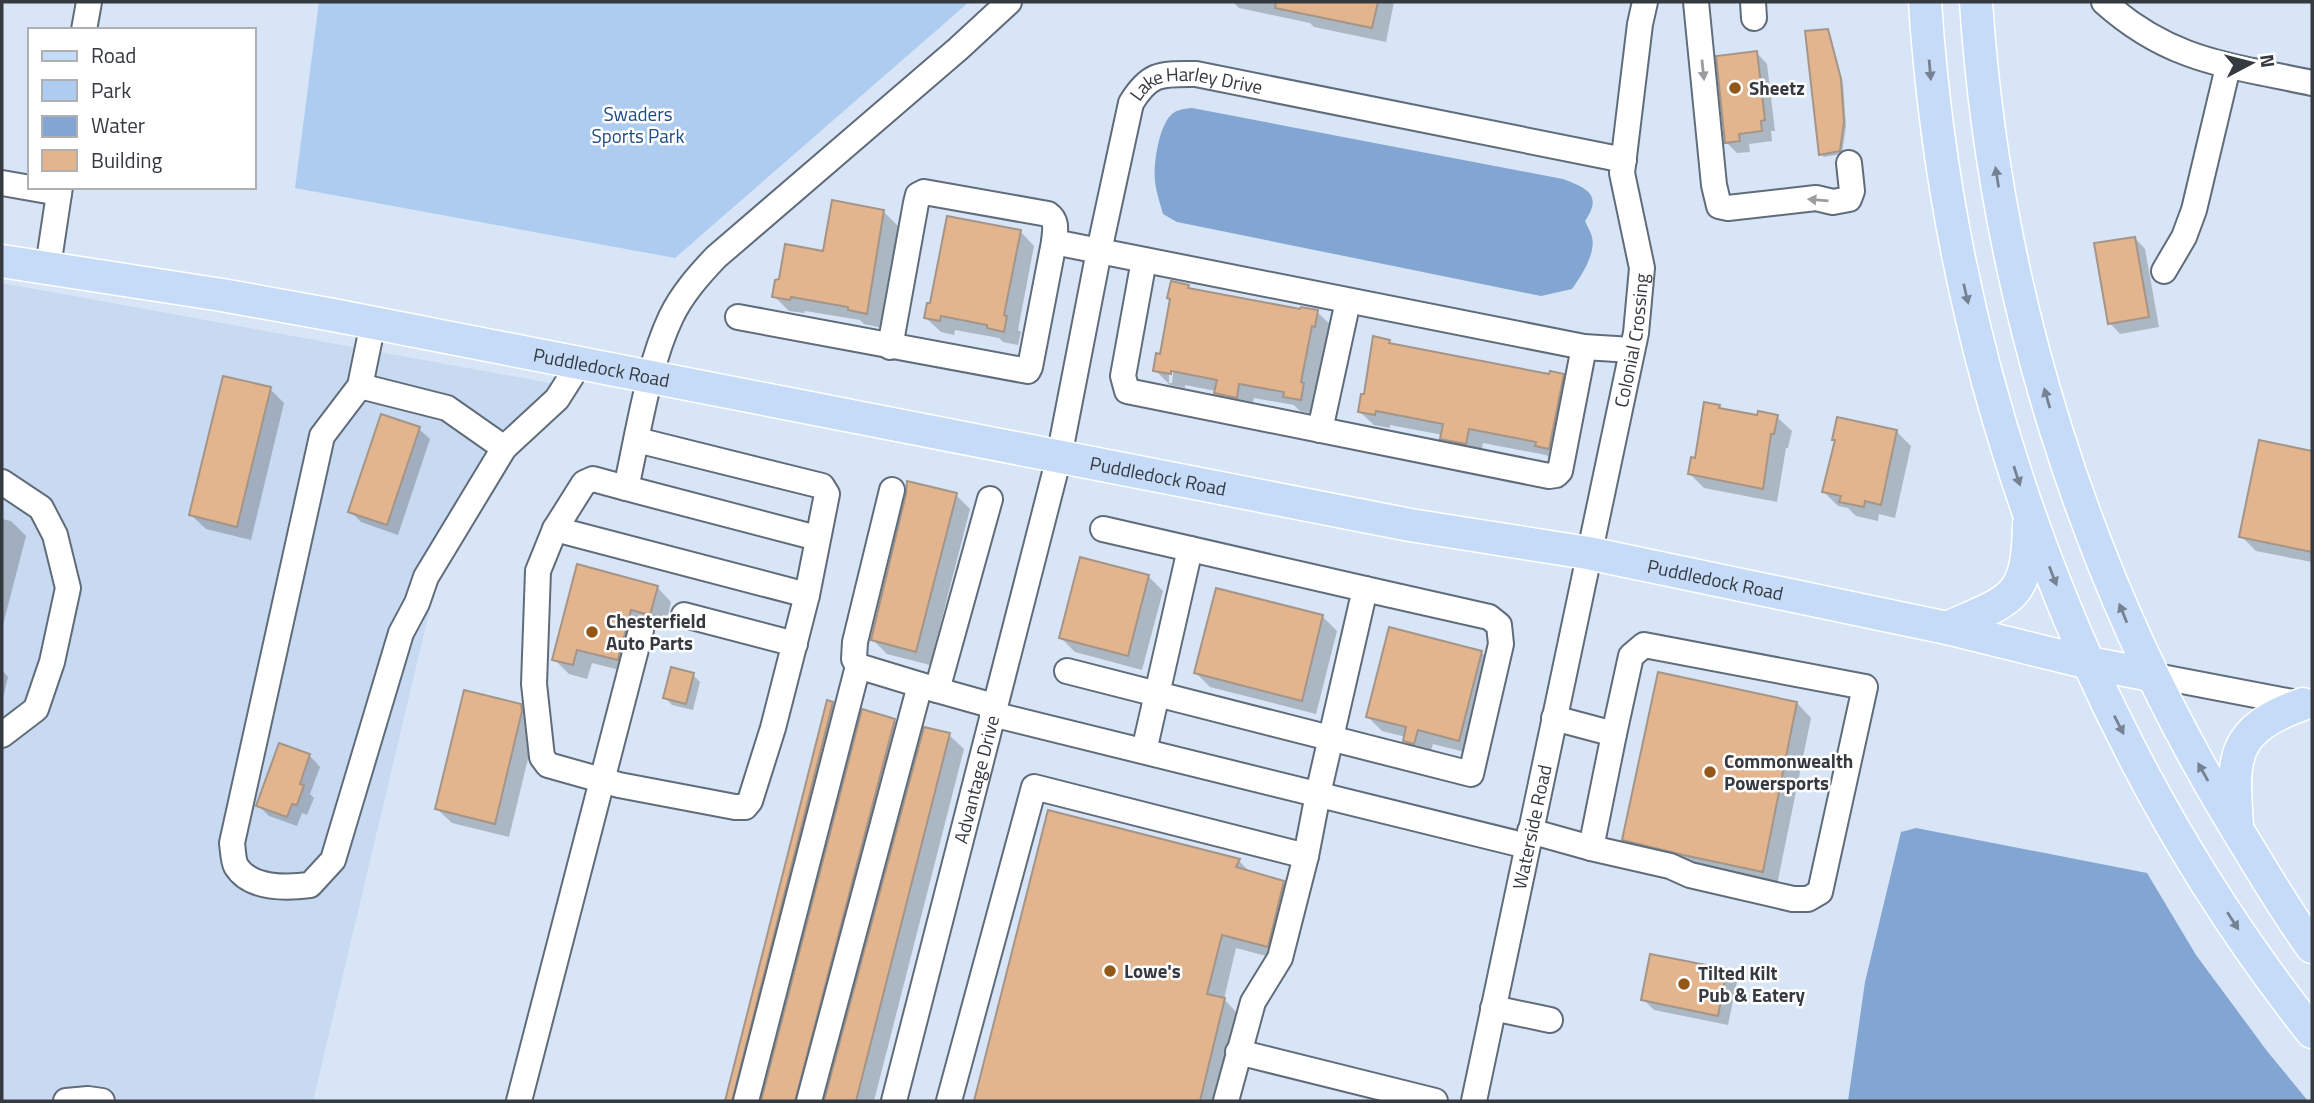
<svg xmlns="http://www.w3.org/2000/svg" width="2314" height="1103" viewBox="0 0 2314 1103" font-family="'Titillium Web',sans-serif">
<rect width="100%" height="100%" fill="#d8e5f6"/>
<path fill="#c8daf1" d="M2,283l559,102 -119,173 -129,543h-311z"/>
<path fill="#aecbf0" d="M319,2h650l-294,256 -380,-70z"/>
<g fill="#83a5d1">
<path d="M1192,108l371,71c24,9 40,16 22,42 2,5 6,11 7,16 4,17 -11,39 -20,52l-31,7 -364,-74 -14,-8c-3,-11 -7,-22 -8,-33 -2,-16 4,-55 16,-66 6,-6 13,-6 21,-7z"/>
<path d="M1916,828l231,45 49,82 71,96 41,50h-460l17,-119 36,-150z"/>
</g>
<g fill="#0003" fill-rule="evenodd">
<path d="M1233,2h161l-8,40 -72,-15 -4,-4 -71,-15z"/>
<path d="M1827,30l3,4 13,50 3,42 -4,28 -18,3 -3,-3z"/>
<path d="M1757,53l10,11 8,67h-4l1,10 -23,3 1,8 -13,1 -11,-11z"/>
<path d="M884,212l14,14 -16,102 -18,-4 -4,-4 -55,-9 -1,2 -15,-2 -15,-15 50,-43z"/>
<path d="M1020,231l14,15 -16,84 3,2 -3,13 -15,-3 -4,-4 -44,-8 -1,5 -13,-3 -15,-14 6,-13z"/>
<path d="M2135,238l10,11 14,78 -39,7 -10,-11z"/>
<path d="M1188,286l4,4 110,22h15l15,14 -3,15 -3,-1 -11,56 3,3 -3,15 -15,-3 -6,-6 -40,-7 -3,13 -21,-4 -14,-14v-2l-31,-6v3l-15,-3 -15,-15zM1174,365l-2,18h-3v-10z"/>
<path d="M1389,342l3,3 159,31 12,-1 14,15 -25,70 -6,-5 -63,-12 -3,15 -24,-5 -14,-15 1,-3 -53,-10v3l-16,-3 -15,-14z"/>
<path d="M270,389l14,14 -33,137 -45,-11 -15,-14z"/>
<path d="M1719,406l4,5 36,6h18l15,14 -4,17h-2l-9,54 -73,-14 -14,-14z"/>
<path d="M419,429l11,10 -32,96 -37,-13 -11,-11z"/>
<path d="M1896,431l15,15 -16,72 -16,-4 -1,7 -22,-5 -8,-8 -10,-2 -14,-14 12,-51 -2,-2z"/>
<path d="M2260,442l52,11v109l-56,-11 -15,-15z"/>
<path d="M956,495l14,14 -40,156 -43,-11 -14,-14z"/>
<path d="M2,519l9,2 15,15 -24,93z"/>
<path d="M1148,576l15,15 -21,79 -67,-18 -14,-14z"/>
<path d="M657,587l14,15 -6,26 -20,-5 -13,50 -40,-10 -5,16 -18,-5 -15,-15z"/>
<path d="M1322,616l15,15 -21,83 -106,-27 -14,-14z"/>
<path d="M1481,652l14,15 -22,87 -40,-10 -4,14 -9,-3 -15,-14 1,-4 -24,-6 -14,-14z"/>
<path d="M2,670l6,7 -6,25z"/>
<path d="M693,675l7,7 -7,28 -21,-5 -7,-7z"/>
<path d="M829,702l3,2 15,14 -99,383h-22z"/>
<path d="M1797,703l14,15 -34,167 -138,-31 -15,-15z"/>
<path d="M520,705l15,15 1,6 -27,111 -57,-14 -15,-14z"/>
<path d="M863,712l32,9 14,14 -98,366h-48z"/>
<path d="M926,729l23,6 15,14 -90,352h-48z"/>
<path d="M280,745l30,11 10,11 -10,27 4,4 -7,17 -5,-2 -5,13 -28,-10 -11,-11z"/>
<path d="M1050,812l189,49 12,12 32,9 15,15 -16,63 -46,-12 -12,51 14,15 -21,87h-241z"/>
<path d="M1727,971l10,11 -9,43 -74,-15 -11,-11z"/>
</g>
<g fill="#e2b58e" stroke="#a59588" stroke-width="2">
<path d="M1276,2h102l-6,26 -97,-20z"/>
<path d="M1828,29l13,50 3,43 -4,29 -21,4 -14,-124z"/>
<path d="M1757,51l8,69 -4,1 1,10 -23,3 1,7 -15,2 -9,-87z"/>
<path d="M832,200l52,10 -17,104 -19,-4v-3l-57,-10 -1,3 -18,-3 3,-17 4,-1 6,-35 38,7z"/>
<path d="M947,216l74,14 -17,85 3,1 -3,16 -17,-4v-3l-46,-9 -1,5 -16,-3 3,-15h3z"/>
<path d="M2135,237l14,80 -41,7 -14,-81z"/>
<path d="M1171,281l18,4 -1,3 112,21 1,-2 17,3 -3,17 -3,-1 -11,56 3,1 -3,17 -18,-3 1,-5 -45,-8 -2,14 -23,-5 3,-13 -46,-9v3l-18,-3 3,-18 4,1 10,-55 -3,-1z"/>
<path d="M1373,336l17,4 -1,3 160,31 1,-3 14,3 -15,75 -14,-3 1,-4 -67,-13 -3,15 -26,-5 3,-15 -67,-13 -1,4 -17,-3 3,-18h3z"/>
<path d="M223,376l48,11 -34,140 -48,-12z"/>
<path d="M1704,402l16,3 -1,3 38,7 1,-4 20,4 -4,19h-3l-8,55 -75,-15 3,-17 4,1z"/>
<path d="M381,414l39,13 -33,98 -39,-13z"/>
<path d="M1837,417l60,13 -16,75 -16,-4 -1,6 -25,-5 2,-6 -19,-4 13,-52h-3z"/>
<path d="M2259,440l53,11v101l-73,-15z"/>
<path d="M907,481l50,12 -41,159 -45,-12 35,-146z"/>
<path d="M1080,557l69,18 -21,81 -69,-18z"/>
<path d="M577,564l81,22 -8,29 -19,-5 -13,50 -41,-10 -4,15 -21,-5z"/>
<path d="M1216,588l107,27 -21,86 -108,-28z"/>
<path d="M1389,627l93,24 -23,90 -41,-11 -4,14 -11,-3 3,-14 -40,-10z"/>
<path d="M671,667l23,6 -8,31 -23,-6z"/>
<path d="M1658,672l139,30 -34,170 -80,-17 -61,-15z"/>
<path d="M464,690l57,14 1,7 -27,113 -60,-15z"/>
<path d="M827,700l6,2 -101,399h-7z"/>
<path d="M862,709l33,10 -100,382h-34z"/>
<path d="M924,727l26,6 -94,368h-32z"/>
<path d="M279,743l31,11 -10,30 4,1 -7,20 -5,-1 -5,13 -31,-11z"/>
<path d="M1048,810l192,49 -4,8 48,14 -16,66 -46,-12 -15,59 18,4 -25,103h-226z"/>
<path d="M1650,954l77,15 -9,47 -77,-16z"/>
</g>
<g fill="none" stroke-linecap="round" stroke-linejoin="round">
<g stroke="#606c7a" stroke-width="28">
<g id="minor">
<path d="M1696,2l18,183 5,21 9,2 88,-10 17,4 16,-3 3,-8 -3,-28"/>
<path d="M1753,2l1,16"/>
<path d="M2104,2c67,60 125,63 208,81"/>
<path d="M84,30l5,-28"/>
<path d="M2,183l57,10"/>
<path d="M1144,260l-21,116 4,15 422,85 7,-1 4,-4 24,-124"/>
<path d="M48,267l12,-80"/>
<path d="M2164,271l20,-34 10,-27 34,-143"/>
<path d="M738,317l290,54 2,-4 24,-125"/>
<path d="M373,323l-13,63 -38,50 -90,407c1,7 1,17 4,23 14,23 51,22 74,19l23,-25 68,-227 16,-30 9,-26 78,-129 53,-49 14,-22 6,-14"/>
<path d="M890,347l26,-144 2,-8 6,-3 124,22c10,7 7,17 6,28l530,105 48,3"/>
<path d="M360,386l87,22 57,40"/>
<path d="M1320,430l28,-129"/>
<path d="M2,482l39,26 14,27 13,53 -16,74 -16,47 -34,26"/>
<path d="M626,488l-33,-9 -9,4 -29,46 -17,42 -4,113 8,73 6,8 71,20 116,22h10l5,-6 23,-73 34,-133 20,-101 -5,-8 -185,-46"/>
<path d="M892,490l-37,152 -1,17 4,7 79,24"/>
<path d="M990,499l-53,191 57,16"/>
<path d="M555,529l252,66"/>
<path d="M1103,529l262,60 -47,205 -12,62 -26,102 -27,44 -27,99"/>
<path d="M817,538l-191,-50c12,-53 22,-123 45,-171 11,-23 28,-42 45,-60l242,-208 51,-47"/>
<path d="M684,615l111,29"/>
<path d="M1067,671l404,103 30,-130 -2,-19 -10,-8 -124,-28"/>
<path d="M2151,675l157,30"/>
<path d="M992,714l535,132"/>
<path d="M1144,751l46,-202"/>
<path d="M1530,831l61,17 23,-114 -60,-16"/>
<path d="M1591,848l79,18 20,9 103,24h15l12,-7 45,-205 -221,-42 -13,11 -17,78"/>
<path d="M1493,1008l57,12"/>
<path d="M1238,1052l197,49"/>
<path d="M66,1101l22,-2 14,2"/>
<path d="M519,1101l122,-471"/>
<path d="M746,1101l112,-435"/>
<path d="M809,1101l111,-416"/>
<path id="s1" d="M894,1101l165,-644 40,-206 32,-148c19,-31 30,-29 65,-29l428,86"/>
<path d="M949,1101l85,-314 272,69"/>
<path id="s2" d="M1474,1101l162,-768 6,-65 -20,-95 18,-149 5,-22"/>
</g>
</g>
<g stroke="#fff" stroke-width="35">
<g id="major">
<path d="M1925,2c24,370 156,738 387,1030"/>
<path d="M1976,2c19,291 109,580 262,829 24,39 47,79 74,116"/>
<path id="s3" d="M2,261l220,34 111,20 1077,210 178,28 359,75 142,35 62,12"/>
<path d="M1947,628c64,-29 81,-27 82,-104"/>
<path d="M2237,826c-5,-70 -6,-96 66,-122"/>
</g>
</g>
<use href="#minor" stroke="#fff" stroke-width="24"/>
<use href="#major" stroke="#c5dbf7" stroke-width="32"/>
</g>
<defs><path id="oneway-solid" d="M-6-.8H1V-3.2L6.5 0L1 3.2V.8H-6Z" transform="scale(1.75)"/></defs>
<g fill="#9a9ca0">
<use href="#oneway-solid" transform="translate(1703 70) rotate(84)"/>
<use href="#oneway-solid" transform="translate(1818 200) rotate(-175)"/>
</g>
<g fill="#768292">
<use href="#oneway-solid" transform="translate(1930 70) rotate(85)"/>
<use href="#oneway-solid" transform="translate(1997 177) rotate(-99)"/>
<use href="#oneway-solid" transform="translate(1966 294) rotate(77)"/>
<use href="#oneway-solid" transform="translate(2047 398) rotate(-106)"/>
<use href="#oneway-solid" transform="translate(2017 476) rotate(72)"/>
<use href="#oneway-solid" transform="translate(2053 576) rotate(69)"/>
<use href="#oneway-solid" transform="translate(2123 613) rotate(-112)"/>
<use href="#oneway-solid" transform="translate(2119 725) rotate(63)"/>
<use href="#oneway-solid" transform="translate(2203 772) rotate(-119)"/>
<use href="#oneway-solid" transform="translate(2233 921) rotate(57)"/>
</g>
<g fill="#935718" stroke="#fff" stroke-width="2.5">
<circle cx="1735" cy="88" r="7"/>
<circle cx="592" cy="632" r="7"/>
<circle cx="1710" cy="772" r="7"/>
<circle cx="1110" cy="971" r="7"/>
<circle cx="1684" cy="984" r="7"/>
</g>
<g text-anchor="middle" stroke-width="5" stroke-linejoin="round" paint-order="stroke">
<g font-size="19" font-weight="bold" fill="#353a40" stroke="#fff" text-anchor="start">
<text x="1749" y="95">Sheetz</text>
<text x="606" y="628">Chesterfield<tspan x="606" dy="22">Auto Parts</tspan></text>
<text x="1724" y="768">Commonwealth<tspan x="1724" dy="22">Powersports</tspan></text>
<text x="1124" y="978">Lowe's</text>
<text x="1698" y="980">Tilted Kilt<tspan x="1698" dy="22">Pub &amp; Eatery</tspan></text>
</g>
<g font-size="19" fill="#353a40" stroke="#fff">
<text dy="7" stroke="none"><textPath href="#s1" startOffset="1101">Lake Harley Drive</textPath></text>
<text dy="7" stroke="none"><textPath href="#s2" startOffset="777">Colonial Crossing</textPath></text>
<text dy="7" stroke="none"><textPath href="#s3" startOffset="609">Puddledock Road</textPath></text>
<text dy="7" stroke="none"><textPath href="#s3" startOffset="1176">Puddledock Road</textPath></text>
<text dy="7" stroke="none"><textPath href="#s3" startOffset="1743">Puddledock Road</textPath></text>
<text dy="7" stroke="none"><textPath href="#s1" startOffset="332">Advantage Drive</textPath></text>
<text dy="7" stroke="none"><textPath href="#s2" startOffset="280">Waterside Road</textPath></text>
</g>
<g font-size="19" fill="#1d4b82" stroke="#fff">
<text x="638" y="121">Swaders<tspan x="638" dy="22">Sports Park</tspan></text>
</g>
</g>
<rect width="2314" height="1103" fill="none" stroke="#353a40" stroke-width="7"/>
<rect x="28" y="28" width="228" height="161" fill="#ffffff" stroke="#aeb0b3" stroke-width="2"/>
<rect x="42" y="51" width="35" height="10" fill="#c5dbf7" stroke="#aeb0b3" stroke-width="2"/>
<text x="91" y="63" font-size="21" fill="#353a40">Road</text>
<rect x="42" y="80" width="35" height="21" fill="#aecbf0" stroke="#aeb0b3" stroke-width="2"/>
<text x="91" y="98" font-size="21" fill="#353a40">Park</text>
<rect x="42" y="116" width="35" height="21" fill="#83a5d1" stroke="#aeb0b3" stroke-width="2"/>
<text x="91" y="133" font-size="21" fill="#353a40">Water</text>
<rect x="42" y="150" width="35" height="21" fill="#e2b58e" stroke="#aeb0b3" stroke-width="2"/>
<text x="91" y="168" font-size="21" fill="#353a40">Building</text>
<g transform="translate(2251 63) rotate(83)" stroke="#ffffff" stroke-width="5" paint-order="stroke">
<path d="M0-5L12 26L0 18L-12 26Z" fill="#353a40"/>
<text y="-10" font-size="19" font-weight="bold" text-anchor="middle" fill="#353a40">N</text>
</g>
</svg>
